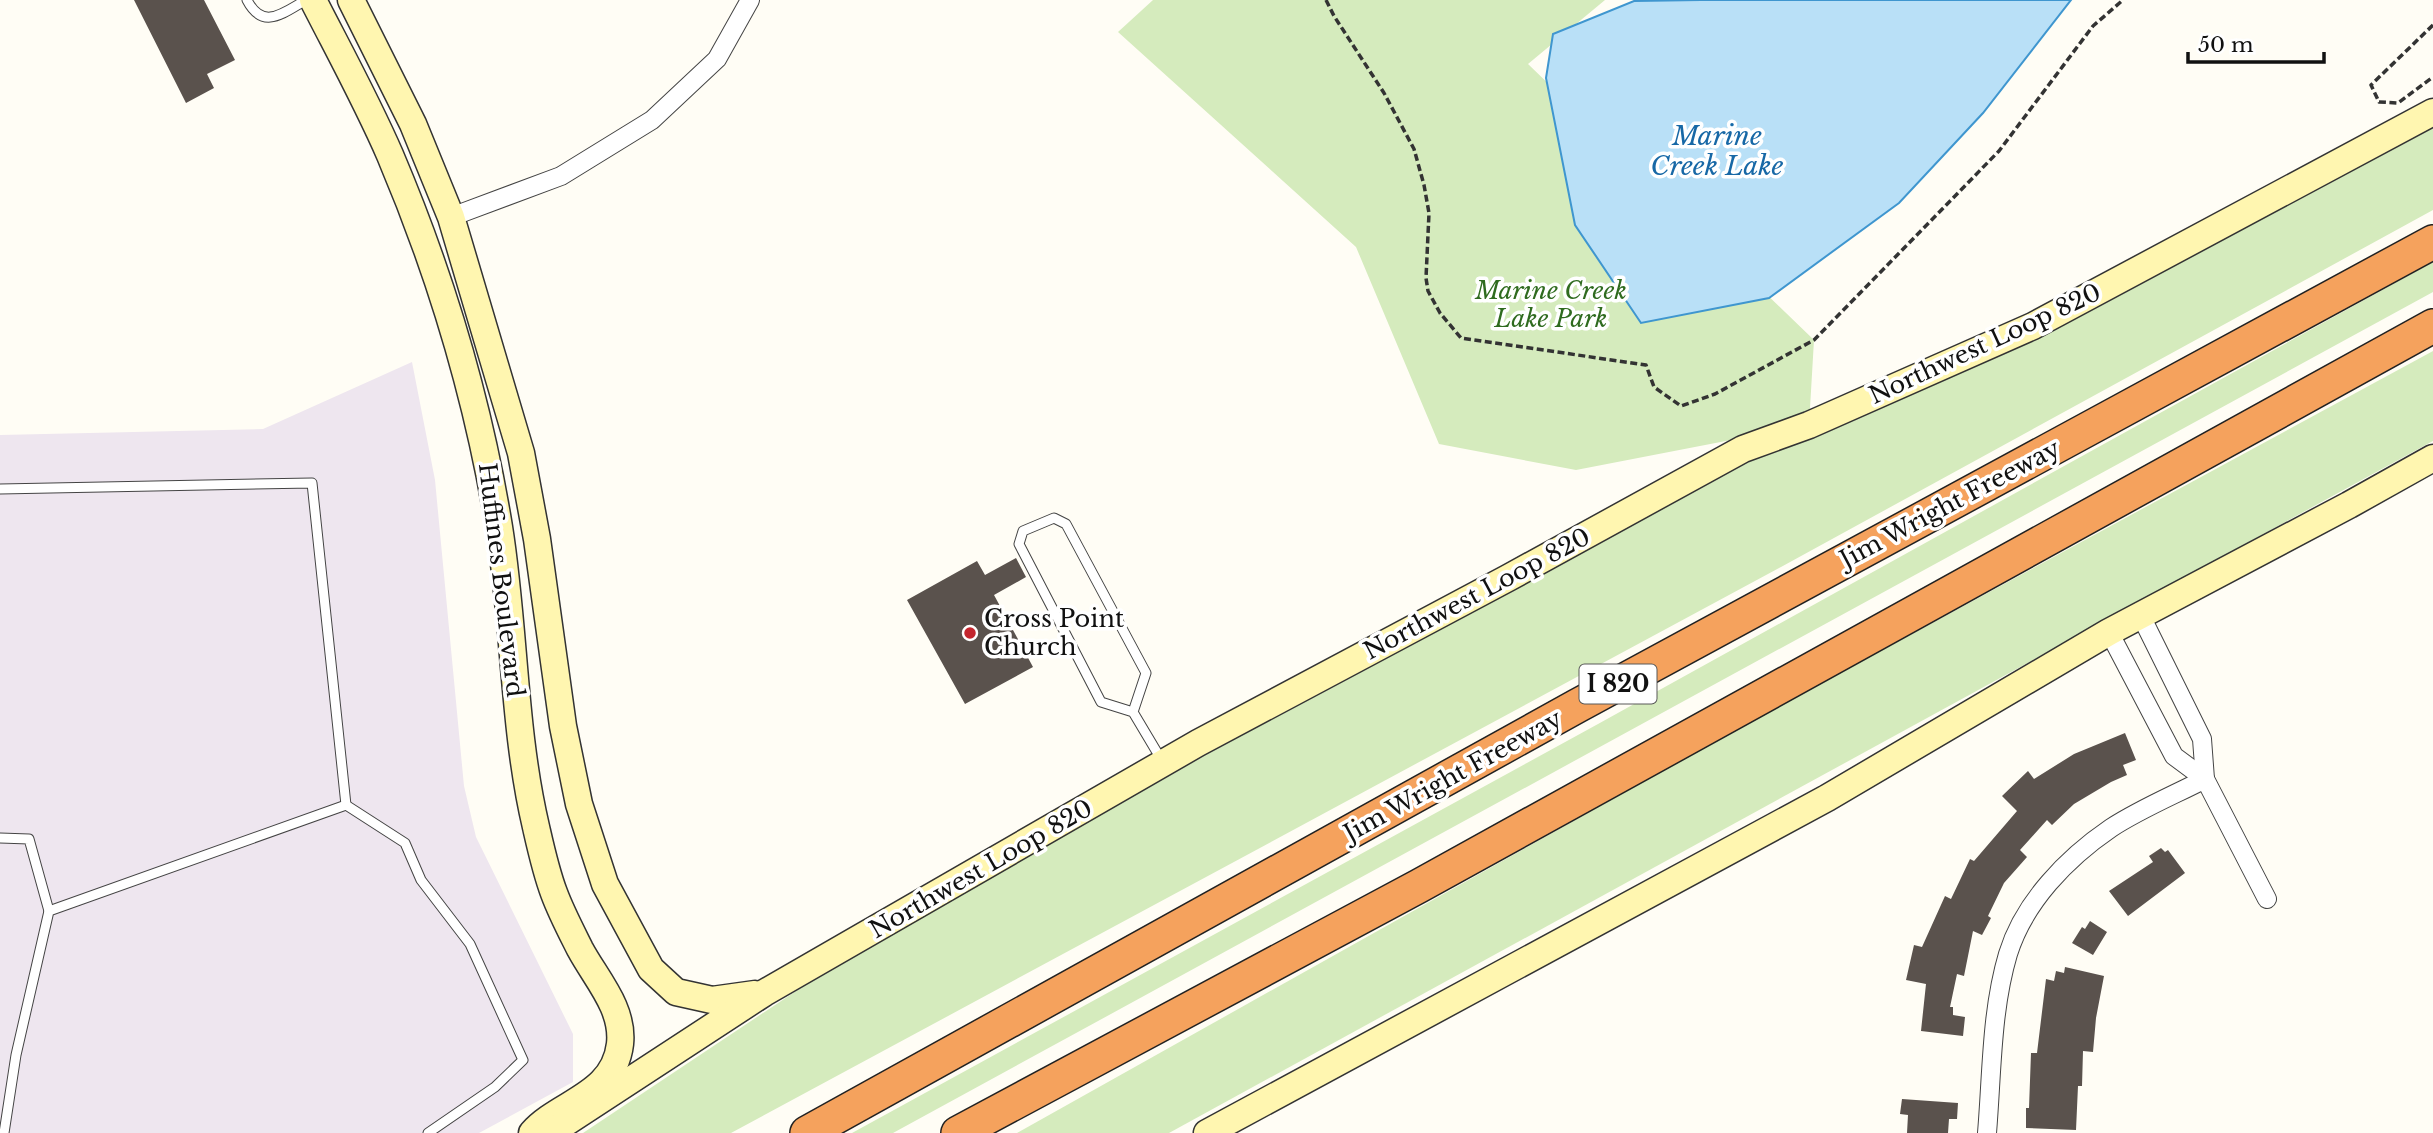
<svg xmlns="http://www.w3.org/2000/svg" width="2433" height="1133" viewBox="0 0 2433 1133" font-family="'Libre Baskerville',serif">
<rect width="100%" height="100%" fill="#fffdf5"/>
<path fill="#eee6ef" d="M412,362l23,118 29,306 12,51 97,197v48l-94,51h-479v-698l263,-6z"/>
<g fill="#d5ebbd">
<path d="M1153,0h452l-77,64 286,276 -5,85 -233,45 -137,-26 -83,-197 -238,-215z"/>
<path d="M2433,127v83l-652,357 -1050,566h-148l291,-194 312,-174 552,-299 79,-35z"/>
<path d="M2433,262v30l-1540,841h-41l746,-409z"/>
<path d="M2433,351v90l-1264,692h-152l753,-422z"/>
</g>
<path fill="#b9e0f7" stroke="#3f96cf" stroke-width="2" d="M1701,0h370l-88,113 -84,90 -130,95 -128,25 -66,-98 -29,-147 7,-44 81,-33z"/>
<g fill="#5a524d">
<path d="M134,0h70l31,60 -28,14 7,14 -28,15z"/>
<path d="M1016,558l10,19 -32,18 39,72 -68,37 -58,-104 70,-39 8,14z"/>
<path d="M2125,733l11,27 -13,5 4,10 -16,7 -37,22 -22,21 -5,-5 -27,30 7,7 -23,26 -16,33 3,2 -9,17 -9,-4 -9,45 -7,-2 -7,33h3v8l12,2 -2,19 -42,-5 5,-47 -20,-4 8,-35 8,2 23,-51 6,3 19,-40 4,2 43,-50 -15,-15 26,-25 6,8 40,-25z"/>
<path d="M2161,848l4,4 3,-2 17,23 -57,43 -19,-25 44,-29 -4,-6z"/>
<path d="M2090,921l17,11 -14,23 -21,-12 10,-16 3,2z"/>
<path d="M2065,967l39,9 -8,42 -3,34 -10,-1 -1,35h-4l-2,44 -50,-2v-20h3l2,-55h6l9,-74 8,2 2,-10 8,2z"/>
<path d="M1902,1099l56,4 -1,16h-8l-1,14h-41l1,-18 -8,-1z"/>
</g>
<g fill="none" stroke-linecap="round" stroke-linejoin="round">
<g stroke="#444" stroke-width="11">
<g id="service">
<path d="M247,0c16,31 36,13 59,0"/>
<path d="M0,489l312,-6 34,322 -297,106 -33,144 -12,78"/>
<path d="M1133,712l13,-39 -80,-149 -12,-6 -31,13 -4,13 82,158 32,10 28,47"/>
<path d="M346,805l59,38 16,37 49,64 53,116 -28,27 -67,46"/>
<path d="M0,838l29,1 20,72"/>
</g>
</g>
<g stroke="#444" stroke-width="20">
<g id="minor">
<path d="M451,217l110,-41 91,-56 65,-61 33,-59"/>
<path d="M2141,616l61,123 3,40 62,120"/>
<path d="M2109,632l65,124 31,23"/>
<path d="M1987,1133c5,-59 4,-122 21,-179 16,-52 59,-96 103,-126 29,-19 63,-33 94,-49"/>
</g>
</g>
<g stroke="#333" stroke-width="29">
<g id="secondary">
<path d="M313,0c26,51 54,102 77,155 51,120 88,244 109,372 16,100 14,202 37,300 5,22 10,45 18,66 7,19 17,38 26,56 16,30 44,59 40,95 -6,52 -61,58 -88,89"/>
<path d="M351,0l62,124 38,93 70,236 16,86 26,187 16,78 26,80 46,85 25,23 36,8 43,-6"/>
<path d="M550,1133l214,-140 434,-250 310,-165 235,-129 66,-24 224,-99 400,-214"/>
<path d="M1207,1133l620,-335 282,-166 240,-127 84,-47"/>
</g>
</g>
<g stroke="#222" stroke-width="36">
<g id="motorway">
<path d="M807,1133l770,-427 856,-464"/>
<path d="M958,1133l461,-247 1014,-560"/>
</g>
</g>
<g stroke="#333" stroke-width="3.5" stroke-dasharray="7 3.5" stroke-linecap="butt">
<path d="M1326,0l8,16 50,77 30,56 10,36 5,28 -3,65 2,13 12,22 21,25 185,27 8,22 27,19 34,-12 99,-54 185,-189 94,-125 30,-26"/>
<path d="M2433,25l-62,60 8,17 19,1 35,-26"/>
</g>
<use href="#service" stroke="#fff" stroke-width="9"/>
<use href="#minor" stroke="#fff" stroke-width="18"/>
<use href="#secondary" stroke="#fff6b0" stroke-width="26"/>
<use href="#motorway" stroke="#f5a25d" stroke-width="33"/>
</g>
<circle fill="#c4262e" stroke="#fff" stroke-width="2.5" cx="970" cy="633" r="7"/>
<g text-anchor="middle" stroke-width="7" stroke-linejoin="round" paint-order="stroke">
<rect fill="#fff" stroke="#585858" stroke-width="2" x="1579.5" y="664.5" width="77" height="39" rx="5"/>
<g font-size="23" font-weight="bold" fill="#111">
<text x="1618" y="692">I 820</text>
</g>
<g font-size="24" font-style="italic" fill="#2f6b1f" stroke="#fff">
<text x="1551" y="299">Marine Creek<tspan x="1551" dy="28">Lake Park</tspan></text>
</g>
<g font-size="24" fill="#111" stroke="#fff">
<text transform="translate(1985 344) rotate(-25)" y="8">Northwest Loop 820</text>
<text transform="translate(1950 504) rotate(-28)" y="8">Jim Wright Freeway</text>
<text transform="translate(501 580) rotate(83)" y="8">Huffines Boulevard</text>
<text transform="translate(1477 594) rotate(-28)" y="8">Northwest Loop 820</text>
<text transform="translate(1453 776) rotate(-29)" y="8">Jim Wright Freeway</text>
<text transform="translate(981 869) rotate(-30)" y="8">Northwest Loop 820</text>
</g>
<g font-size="24" fill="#111" stroke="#fff" text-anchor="start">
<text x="984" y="627">Cross Point<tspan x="984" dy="28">Church</tspan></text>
</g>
<g font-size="26" font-style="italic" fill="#1768a6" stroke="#fff">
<text x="1717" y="145">Marine<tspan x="1717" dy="30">Creek Lake</tspan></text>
</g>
</g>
<path d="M2188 52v10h136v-10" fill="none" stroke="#111111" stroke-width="3.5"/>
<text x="2198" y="52" font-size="21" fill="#111111" stroke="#ffffff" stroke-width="5" paint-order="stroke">50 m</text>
</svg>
